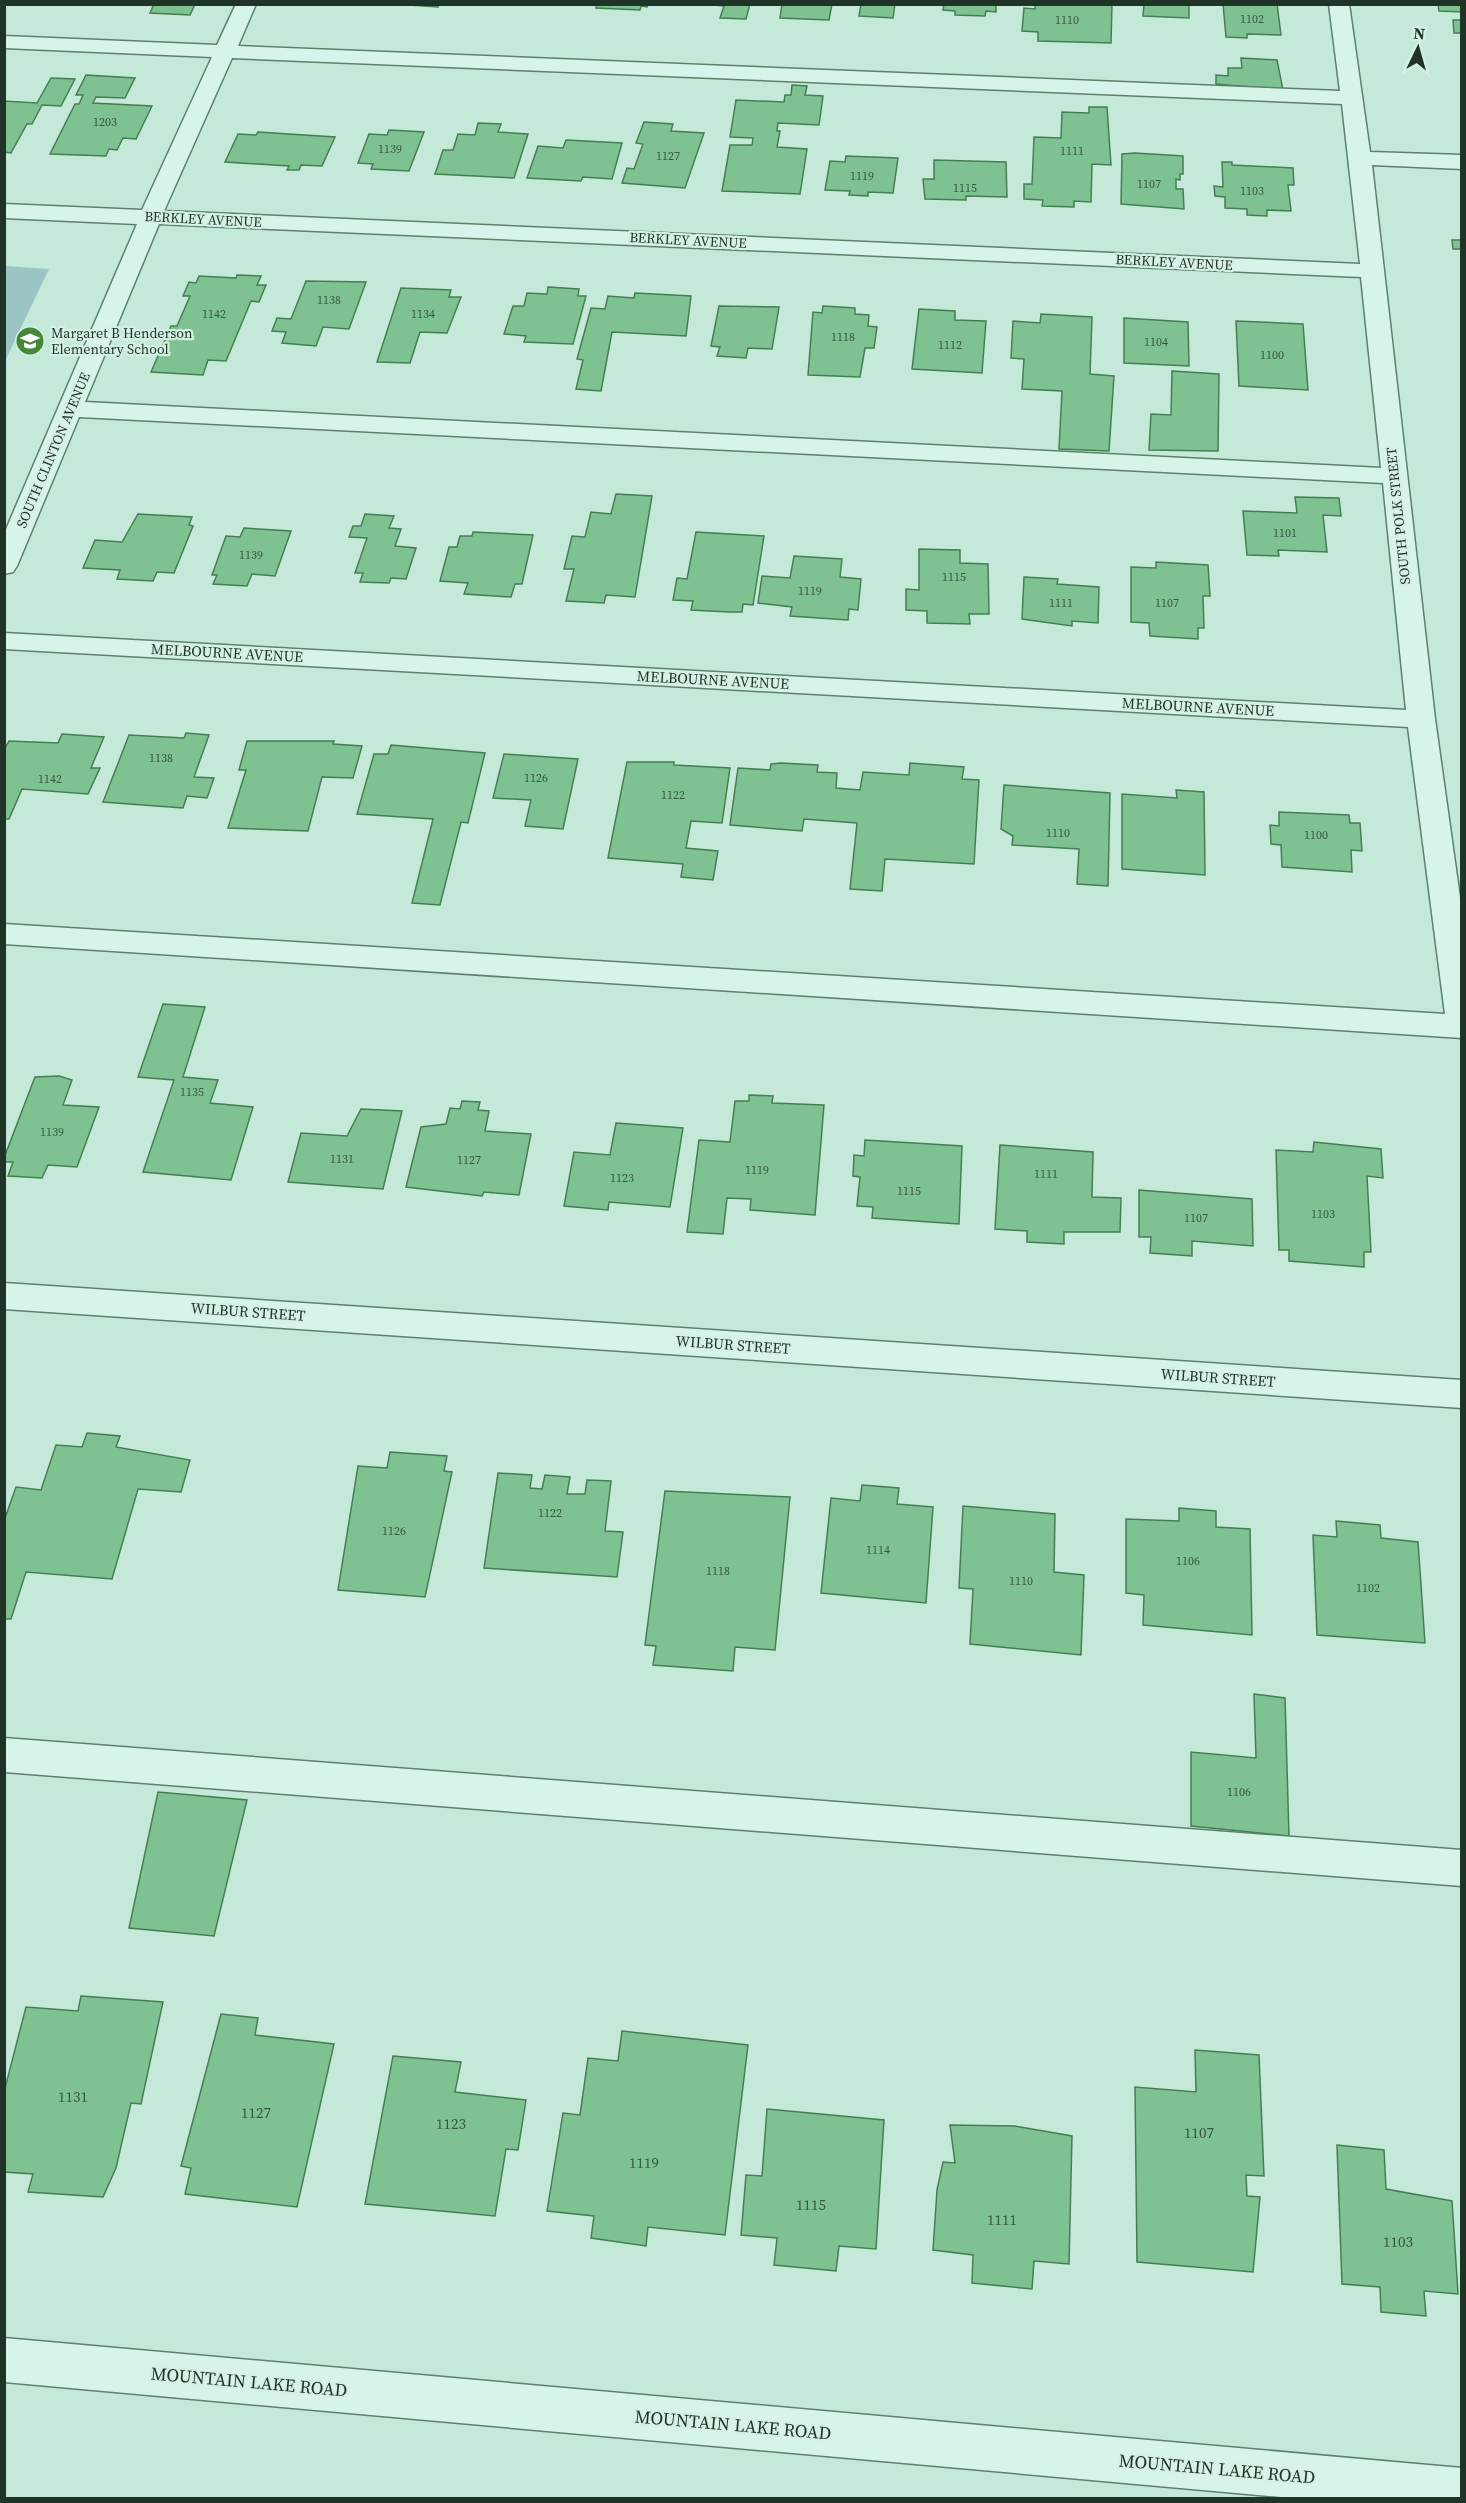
<svg xmlns="http://www.w3.org/2000/svg" width="1466" height="2503" viewBox="0 0 1466 2503" font-family="'Source Serif 4',serif">
<rect width="100%" height="100%" fill="#c5e9d9"/>
<path fill="#9ac5c4" d="M5,266l44,3 -44,92 -1,-95z"/>
<g fill="#7fc292" stroke="#467e54" stroke-width="1.5">
<path d="M154,4h41l-5,11 -40,-2z"/>
<path d="M394,4h45l-1,3z"/>
<path d="M597,4h51l-1,3 -6,-1 -1,4 -44,-2z"/>
<path d="M705,4h45l-4,15 -26,-1 4,-12z"/>
<path d="M782,4h50l-3,16 -49,-2z"/>
<path d="M861,4h34l-2,14 -34,-2z"/>
<path d="M944,4h52v8l-10,-1 -1,5 -30,-1v-4l-12,-1z"/>
<path d="M1035,4h77l-1,39 -73,-2v-9l-16,-1 2,-23 11,1z"/>
<path d="M1144,4h45v14l-46,-2z"/>
<path d="M1223,4h54l4,31 -34,-1v4l-21,-1z"/>
<path d="M1438,4h24v8l-23,-1z"/>
<path d="M1453,20h9v19l-1,-6h-7z"/>
<path d="M1241,58l36,2 6,30 -67,-6v-9l12,1v-8h14z"/>
<path d="M86,75l49,3 -10,20 -29,-1 -3,6 59,3 -16,33 -13,-1 -6,12 -8,-1 -3,7 -56,-2 25,-50h4l4,-9h-7z"/>
<path d="M51,78l24,1 -14,27 -19,-1 -10,19h-5l-16,29 -7,-1v-51l33,2z"/>
<path d="M792,85l15,1 -2,9 18,1 -4,29 -41,-2 -1,8h3l-3,16 30,2 -7,45 -78,-3 8,-46h22l1,-7 -23,-1 6,-37 48,2 1,-7h6z"/>
<path d="M1089,107h18l4,58 -19,-1 -1,38 -17,-1v6l-32,-1 1,-6 -19,-1v-15h8l2,-47 27,1 1,-26 27,1z"/>
<path d="M644,122l29,2 -2,7 33,2 -19,55 -63,-5 5,-15 7,1 9,-25 -7,-1z"/>
<path d="M478,123l23,1 -3,8 30,2 -14,44 -79,-4 8,-24h10l5,-16 17,1z"/>
<path d="M389,130l35,2 -15,39 -38,-2 2,-5 -15,-1 11,-29 18,1z"/>
<path d="M258,132l77,5 -13,29 -21,-1 -2,5h-12l2,-4 -64,-4 13,-28 18,1z"/>
<path d="M566,140l56,3 -10,36 -29,-2 -2,4 -54,-3 11,-32 25,2z"/>
<path d="M1135,153l48,3v18h-3v6l-4,-1v10h7l1,20 -63,-5 1,-50z"/>
<path d="M846,156l52,2 -5,35 -25,-1v4l-19,-1 1,-4 -25,-1 5,-29 15,1z"/>
<path d="M934,160l72,2 1,35 -41,-1v4l-41,-1 -2,-20h11z"/>
<path d="M1222,162h10v3l61,3 1,17h-6l3,26 -24,-1v6l-20,-1v-6l-22,-1v-11l-10,-1 -1,-10 9,1z"/>
<path d="M1452,240h10v9h-9z"/>
<path d="M237,275l24,1 -4,9h9l-7,17 -8,-1 -25,60 -18,-1 -5,15 -52,-3 20,-46h6l13,-30h-7l6,-14 7,1 3,-7 37,2z"/>
<path d="M306,281l60,1 -17,47 -26,-2 -7,19 -34,-3 4,-11 -14,-1 5,-13 14,1z"/>
<path d="M548,287l31,2 -1,7h8l-13,48 -49,-2 2,-6 -22,-2 9,-28h11l3,-13 20,1z"/>
<path d="M401,288l50,2 -2,7h12l-14,36 -27,-1 -10,31 -33,-1z"/>
<path d="M635,293l56,3 -5,40 -74,-4 -11,59 -25,-2 7,-29 -6,-1 14,-51 14,1 3,-13 26,2z"/>
<path d="M719,306l60,1 -7,42 -24,-1 -2,10 -29,-2 3,-9 -9,-1z"/>
<path d="M823,306l32,2v6l14,1 -1,11 9,1 -3,21h-9l-5,29 -52,-2 5,-63 9,1z"/>
<path d="M919,309l36,2v9l31,1 -4,52 -70,-4z"/>
<path d="M1041,314l51,3 -2,57 24,2 -5,75 -50,-2 3,-58 -40,-2 2,-30 -13,-1 2,-37 27,2z"/>
<path d="M1124,318l64,4 1,44 -65,-3z"/>
<path d="M1236,321l67,3 5,66 -69,-4z"/>
<path d="M1172,371l47,3 -1,77 -69,-1 2,-36 20,1z"/>
<path d="M616,494l36,2 -17,101 -29,-2 -2,8 -38,-2 8,-32h-10l8,-33 13,1 6,-25 20,2z"/>
<path d="M1295,497l44,1 2,18 -18,-1 4,37 -49,-2 1,6 -32,-1 -4,-44 54,2z"/>
<path d="M138,514l54,3 -3,8 4,1 -19,47 -17,-1 -4,9 -36,-2 3,-9 -37,-2 12,-28 27,2z"/>
<path d="M365,514l29,2 -5,12 12,1 -6,17 21,2 -10,31 -15,-1 -2,5 -29,-1 3,-9h-8l12,-35 -18,-1 4,-11h8z"/>
<path d="M244,528l47,3 -16,45 -23,-2 -5,12 -34,-2 4,-9h-5l14,-39 14,1z"/>
<path d="M473,532l60,3 -11,49h-7l-4,13 -47,-3 4,-11 -28,-2 9,-34h8l3,-11h12z"/>
<path d="M696,532l68,4 -11,69 -10,-1 -1,8h-13l-38,-2 2,-9 -20,-1 4,-22 10,1z"/>
<path d="M919,549l41,1v13l28,1 1,50h-20l1,10 -43,-1v-12l-21,-1v-21l13,1z"/>
<path d="M794,556l48,3 -2,18 21,2 -3,31 -9,-1 -1,11 -58,-4 2,-9 -34,-4 4,-27 28,2z"/>
<path d="M1156,562l52,3 2,31h-7l1,32h-6v11l-48,-3 -1,-13 -18,-1v-55l25,1z"/>
<path d="M1024,577l34,2 -1,5 42,3 -1,36 -26,-2v5l-50,-7z"/>
<path d="M186,733l23,2 -15,42 20,1 -7,20 -20,-2 -4,12 -80,-6 26,-67 55,3z"/>
<path d="M62,734l42,3 -13,31h9l-12,26 -66,-5 -13,30h-5v-69l5,-9 49,2z"/>
<path d="M247,741h87l-1,3 29,2 -9,32 -31,-1 -14,54 -80,-3 18,-58h-7z"/>
<path d="M391,745l94,8 -17,70 -7,-1 -21,83 -28,-2 21,-84 -76,-5 17,-60h14z"/>
<path d="M504,754l74,5 -15,70 -38,-3 6,-26 -38,-2z"/>
<path d="M627,762h47v3l56,3 -8,55 -31,-2 -5,27 32,3 -5,29 -32,-3 2,-13 -75,-6z"/>
<path d="M781,763l37,2 -1,7 20,1 -1,15 24,2 3,-18 46,3 1,-12 54,4 -2,12 17,1 -5,84 -89,-5 -3,32 -32,-2 7,-66 -53,-4 -2,12 -72,-6 8,-57 32,2 1,-6z"/>
<path d="M1004,785l106,8 -2,93 -31,-2 2,-35 -67,-4 1,-9 -12,-7z"/>
<path d="M1176,790l28,2 1,83 -83,-6v-75l55,4z"/>
<path d="M1279,812l70,3 1,8h10l2,28 -11,-1 1,22 -70,-5 -1,-22 -10,-1 -1,-19 9,1z"/>
<path d="M163,1004l42,3 -22,70 35,3 -8,23 43,4 -22,73 -88,-8 31,-92 -36,-3z"/>
<path d="M59,1076l13,4 -9,25 36,2 -22,60 -29,-2 -6,13 -34,-2 5,-14h-9v-4l31,-81z"/>
<path d="M749,1095l24,1 -1,7 52,2 -9,110 -65,-5 1,-11 -24,-1 -4,36 -36,-2 12,-92 31,2 5,-41h14z"/>
<path d="M462,1101l18,1 -2,8 11,1 -4,20 46,3 -12,61 -35,-3 -2,4 -76,-9 15,-60 25,-3 4,-16 10,1z"/>
<path d="M361,1109l41,2 -19,78 -95,-7 13,-49 46,3z"/>
<path d="M616,1123l67,5 -13,79 -61,-5 -1,8 -44,-4 10,-54 36,3z"/>
<path d="M865,1140l97,6 -3,78 -87,-6 1,-11 -16,-1 3,-29 -7,-1 1,-21 10,1z"/>
<path d="M1314,1142l67,7 2,29 -16,-2 4,76h-7v15l-75,-6v-11h-10l-3,-100 37,2z"/>
<path d="M1000,1145l93,7 -1,45 29,1 -1,34h-56v12l-37,-2v-11l-32,-2z"/>
<path d="M1139,1190l113,9 1,47 -61,-5v15l-42,-3 1,-16h-12z"/>
<path d="M87,1433l33,3 -4,11 74,13 -9,32 -43,-3 -26,90 -86,-7 -15,47h-7v-98l12,-34 25,3 15,-45 26,2z"/>
<path d="M390,1452l57,4 -3,15 8,1 -27,125 -87,-7 20,-124 29,2z"/>
<path d="M498,1473l34,2 -2,13 12,1 3,-14 25,2 -3,17h18l2,-14 24,1 -6,50 18,1 -6,45 -133,-9z"/>
<path d="M862,1485l37,3 -2,16 36,3 -7,96 -105,-10 10,-95 29,3z"/>
<path d="M665,1491l125,6 -15,153 -40,-3 -2,24 -80,-6 3,-19 -11,-1z"/>
<path d="M963,1506l92,8 -1,58 30,3 -3,80 -111,-11 3,-55 -14,-1z"/>
<path d="M1179,1508l37,3v16l34,2 2,106 -109,-10 1,-30 -18,-2v-74l53,2z"/>
<path d="M1336,1521l44,4 1,13 37,4 7,101 -108,-8 -4,-100 24,2z"/>
<path d="M1254,1694l31,4 4,138 -98,-10v-74l65,6z"/>
<path d="M158,1792l89,8 -33,136 -85,-8z"/>
<path d="M81,1996l82,6 -22,102 -10,-1 -15,65 -13,29 -75,-5 5,-18 -29,-2v-80l22,-85 52,4z"/>
<path d="M221,2014l37,4 -3,17 79,9 -37,163 -112,-13 6,-26 -10,-2z"/>
<path d="M622,2031l126,14 -23,190 -77,-8 -2,19 -55,-8 3,-22 -47,-5 16,-98 17,2 8,-57 30,3z"/>
<path d="M1195,2050l64,5 5,121 -18,-1 1,21 13,1 -7,75 -116,-10 -2,-175 61,5z"/>
<path d="M393,2056l68,6 -6,30 71,8 -8,50 -12,-1 -11,67 -130,-12z"/>
<path d="M767,2109l117,11 -8,129 -37,-3 -3,25 -62,-6 3,-27 -36,-3 5,-60 16,1z"/>
<path d="M950,2125l65,1 57,10 -3,128 -35,-3 -2,28 -60,-6 1,-28 -40,-5 4,-60 6,-28 12,1z"/>
<path d="M1337,2145l47,5 2,39 66,12 6,93 -34,-3 2,25 -45,-4 -1,-25 -38,-3z"/>
</g>
<g fill="none" stroke-linecap="round" stroke-linejoin="round">
<g stroke="#5d816b" stroke-width="3">
<g id="minor">
<path d="M236,4h20l-18,42 1102,45 -11,-87h20l21,148 92,3v14l-90,-4 63,554 27,193v126l-1458,-94v-20l1441,90 -37,-287 -1404,-78v-16l1402,77 -23,-227 -1304,-66 -62,149 -4,6 -9,2v-40l133,-310 -133,-6v-14l138,6 70,-153 -208,-9v-12l213,9zM232,58l1110,46 18,160 -1196,-53zM159,224l1202,53 20,191 -1296,-66z"/>
<path d="M4,1283l1458,97v28l-1458,-99z"/>
<path d="M4,1738l1458,112v36l-1458,-114z"/>
<path d="M4,2338l1458,130v30h-170l-1288,-116z"/>
</g>
</g>
<use href="#minor" fill="#d7f4e8" fill-rule="evenodd"/>
</g>
<defs>
<g id="school-disc" transform="scale(1.5)"><circle r="9.5" fill="#418934" stroke="#d4f1e4"/><path d="M0-5L7-2L0 1L-7-2ZM-4 1L0 2.5L4 1V4Q0 6-4 4Z" fill="#fff"/></g>
</defs>
<g fill-rule="evenodd">
<use href="#school-disc" x="30" y="341"/>
</g>
<g text-anchor="middle" stroke-width="4.5" stroke-linejoin="round" paint-order="stroke">
<g font-size="12" fill="#375741">
<text x="1252" y="23">1102</text>
<text x="1067" y="24">1110</text>
<text x="105" y="126">1203</text>
<text x="390" y="153">1139</text>
<text x="1072" y="155">1111</text>
<text x="668" y="160">1127</text>
<text x="862" y="180">1119</text>
<text x="1149" y="188">1107</text>
<text x="965" y="192">1115</text>
<text x="1252" y="195">1103</text>
<text x="329" y="304">1138</text>
<text x="214" y="318">1142</text>
<text x="423" y="318">1134</text>
<text x="843" y="341">1118</text>
<text x="1156" y="346">1104</text>
<text x="950" y="349">1112</text>
<text x="1272" y="359">1100</text>
<text x="1285" y="537">1101</text>
<text x="251" y="559">1139</text>
<text x="954" y="581">1115</text>
<text x="810" y="595">1119</text>
<text x="1061" y="607">1111</text>
<text x="1167" y="607">1107</text>
<text x="161" y="762">1138</text>
<text x="536" y="782">1126</text>
<text x="50" y="783">1142</text>
<text x="673" y="799">1122</text>
<text x="1058" y="837">1110</text>
<text x="1316" y="839">1100</text>
<text x="192" y="1096">1135</text>
<text x="52" y="1136">1139</text>
<text x="342" y="1163">1131</text>
<text x="469" y="1164">1127</text>
<text x="757" y="1174">1119</text>
<text x="1046" y="1178">1111</text>
<text x="622" y="1182">1123</text>
<text x="909" y="1195">1115</text>
<text x="1323" y="1218">1103</text>
<text x="1196" y="1222">1107</text>
<text x="550" y="1517">1122</text>
<text x="394" y="1535">1126</text>
<text x="878" y="1554">1114</text>
<text x="1188" y="1565">1106</text>
<text x="718" y="1575">1118</text>
<text x="1021" y="1585">1110</text>
<text x="1368" y="1592">1102</text>
<text x="1239" y="1796">1106</text>
</g>
<g font-size="14" fill="#1f3326" stroke="#d4f1e4">
<text transform="translate(203 219) rotate(3)" y="5">BERKLEY AVENUE</text>
<text transform="translate(688 240) rotate(3)" y="5">BERKLEY AVENUE</text>
<text transform="translate(1174 262) rotate(3)" y="5">BERKLEY AVENUE</text>
<text transform="translate(53 450) rotate(-67)" y="5">SOUTH CLINTON AVENUE</text>
<text transform="translate(1398 516) rotate(-96)" y="5">SOUTH POLK STREET</text>
</g>
<g font-size="14" fill="#1f3326" stroke="#d4f1e4" text-anchor="start">
<text x="51" y="338">Margaret B Henderson<tspan x="51" dy="16">Elementary School</tspan></text>
</g>
<g font-size="15" fill="#1f3326" stroke="#d4f1e4">
<text transform="translate(227 653) rotate(3)" y="5">MELBOURNE AVENUE</text>
<text transform="translate(713 680) rotate(3)" y="5">MELBOURNE AVENUE</text>
<text transform="translate(1198 707) rotate(3)" y="5">MELBOURNE AVENUE</text>
<text transform="translate(248 1312) rotate(4)" y="5">WILBUR STREET</text>
<text transform="translate(733 1345) rotate(4)" y="5">WILBUR STREET</text>
<text transform="translate(1218 1378) rotate(4)" y="5">WILBUR STREET</text>
</g>
<g font-size="15" fill="#375741">
<text x="73" y="2102">1131</text>
<text x="256" y="2118">1127</text>
<text x="451" y="2129">1123</text>
<text x="1199" y="2138">1107</text>
<text x="644" y="2168">1119</text>
<text x="811" y="2210">1115</text>
<text x="1002" y="2225">1111</text>
<text x="1398" y="2247">1103</text>
</g>
<g font-size="18" fill="#1f3326" stroke="#d4f1e4">
<text transform="translate(249 2382) rotate(5)" y="6">MOUNTAIN LAKE ROAD</text>
<text transform="translate(733 2425) rotate(5)" y="6">MOUNTAIN LAKE ROAD</text>
<text transform="translate(1217 2469) rotate(5)" y="6">MOUNTAIN LAKE ROAD</text>
</g>
</g>
<rect width="1466" height="2503" fill="none" stroke="#1f3326" stroke-width="12"/>
<g transform="translate(1418 48) rotate(5)" stroke="#d4f1e4" stroke-width="4.5" paint-order="stroke">
<path d="M0-4.5L10 22L0 15L-10 22Z" fill="#1f3326"/>
<text y="-9" font-size="16" font-weight="bold" text-anchor="middle" fill="#1f3326">N</text>
</g>
</svg>
